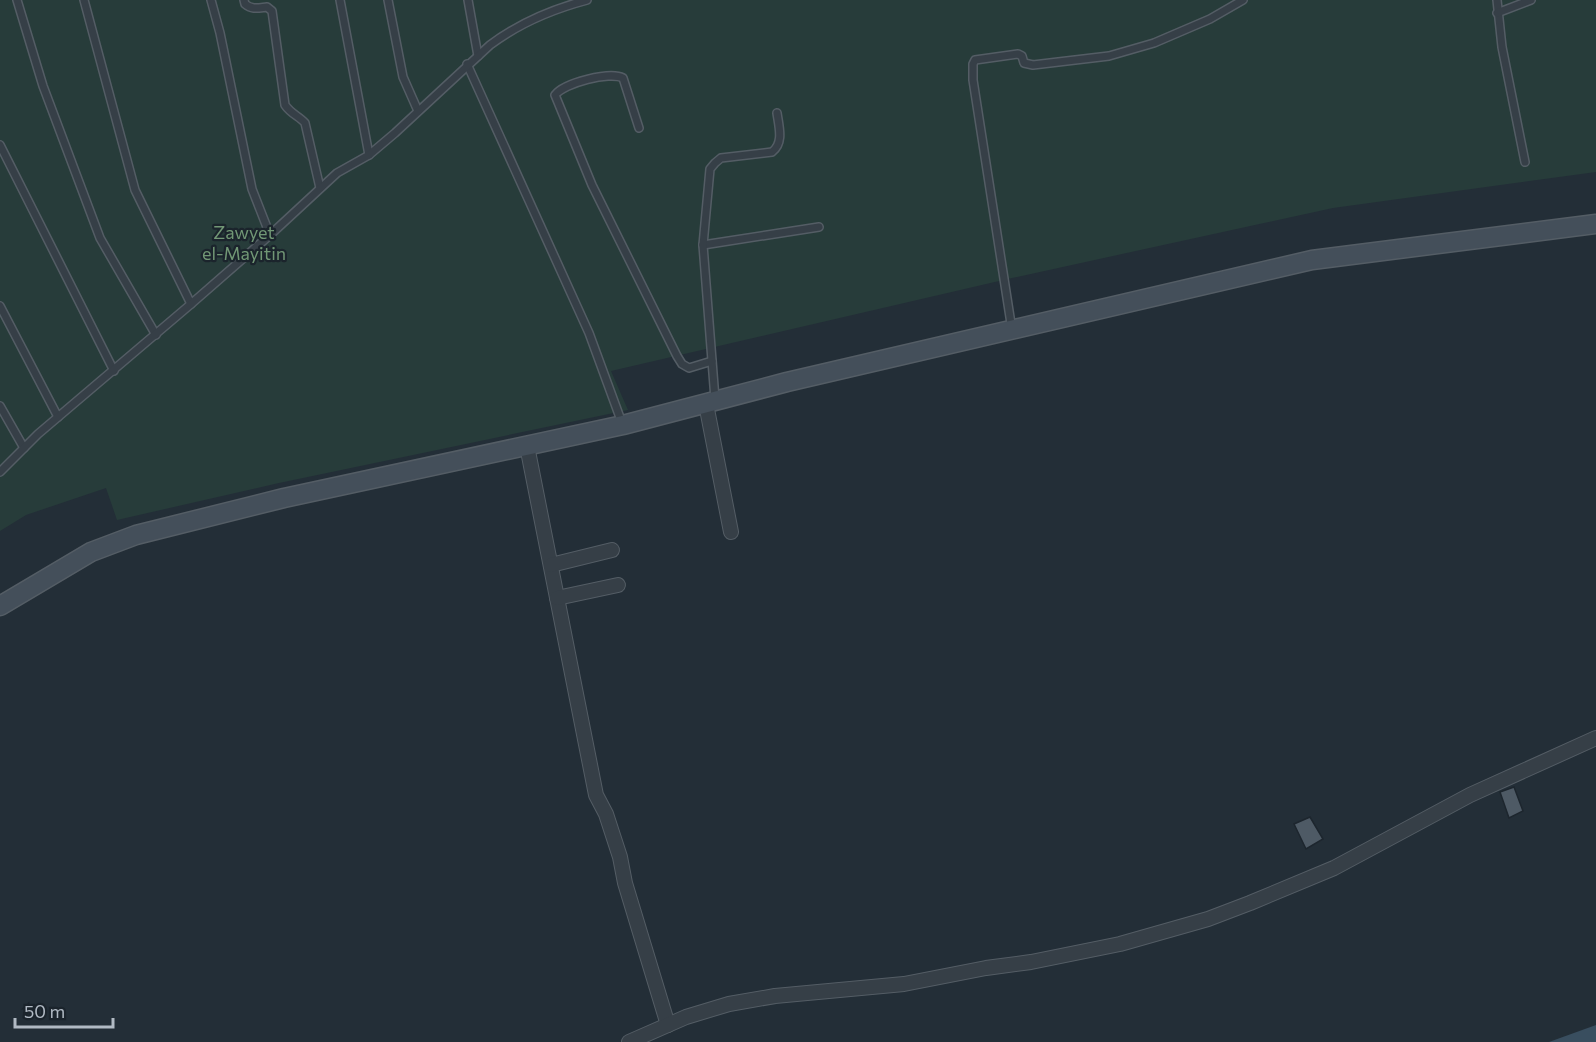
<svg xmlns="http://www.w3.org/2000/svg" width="1596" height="1042" viewBox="0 0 1596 1042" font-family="Commissioner,sans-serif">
<rect width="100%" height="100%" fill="#232e37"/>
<path fill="#273c3a" d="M0,0h1596v172l-263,36 -321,70 -401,93 17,39 -349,73 -162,37 -11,-32 -80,27 -26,16z"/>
<path fill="#394e5f" d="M1596,1025v17h-47z"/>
<g fill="#4e5a65" stroke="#1d262e" stroke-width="1.5">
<path d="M1514,787l9,24 -14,7 -9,-26z"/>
<path d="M1310,817l13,22 -17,10 -12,-25z"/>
</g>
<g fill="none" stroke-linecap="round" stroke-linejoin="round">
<g stroke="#545d65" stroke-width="10">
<g id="lane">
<path d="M17,0l26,86 57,152 56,97"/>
<path d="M84,0l51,190 56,114"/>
<path d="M211,0l9,33 32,156 18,46"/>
<path d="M244,0l1,4c7,6 13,4 22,3l5,4 13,94c6,9 14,11 20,18l15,65"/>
<path d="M340,0l29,155"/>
<path d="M388,0l15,77 15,34"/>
<path d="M468,0l10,56"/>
<path d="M1497,0l5,47 23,115"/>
<path d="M1497,13l34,-13"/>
<path d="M467,64l122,269 33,90"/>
<path d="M639,128l-16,-50c-13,-7 -59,5 -68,17l37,90 85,171 5,8 7,4 23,-7"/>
<path d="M0,145l114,226"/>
<path d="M703,245l116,-18"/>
<path d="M0,306l58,111"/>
<path d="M1012,330l-39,-250v-16l2,-4 43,-6 4,2 2,7 9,2 76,-9 45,-13 56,-24 33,-19"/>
<path d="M715,399l-12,-154 7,-76 5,-6 6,-5 51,-6c12,-9 7,-25 5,-39"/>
<path d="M0,406l24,42"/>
<path d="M0,472l38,-38 153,-130 79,-69 67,-62 32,-18 26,-22 95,-88c28,-21 63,-36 97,-45"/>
</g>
</g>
<g stroke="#545d65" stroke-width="16">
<g id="street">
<path d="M706,404l25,128"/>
<path d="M527,446l69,349 10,19 14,43 5,26 43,142"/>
<path d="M551,565l61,-15"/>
<path d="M557,598l61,-13"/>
<path d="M629,1042l57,-25 43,-13 46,-8 129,-12 82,-16 45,-6 89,-18 88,-25 42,-16 84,-35 136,-73 126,-57"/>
</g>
</g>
<g stroke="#545d65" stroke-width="21">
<path id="secondary" d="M0,606l91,-54 45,-17 148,-37 339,-73 164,-43 525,-122 284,-36"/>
</g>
<use href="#lane" stroke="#363f47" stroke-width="7"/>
<use href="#street" stroke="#363f47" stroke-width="14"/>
<use href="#secondary" stroke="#444f5a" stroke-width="18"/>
</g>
<g text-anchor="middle" stroke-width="4.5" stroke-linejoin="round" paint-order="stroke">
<g font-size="18" fill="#719775" stroke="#1b242c">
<text x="244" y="239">Zawyet<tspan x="244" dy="21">el-Mayitin</tspan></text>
</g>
</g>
<path d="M15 1018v9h98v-9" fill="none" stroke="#b1bac4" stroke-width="3"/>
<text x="24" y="1018" font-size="18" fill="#b1bac4" stroke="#1b242c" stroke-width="4.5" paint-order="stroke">50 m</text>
</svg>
